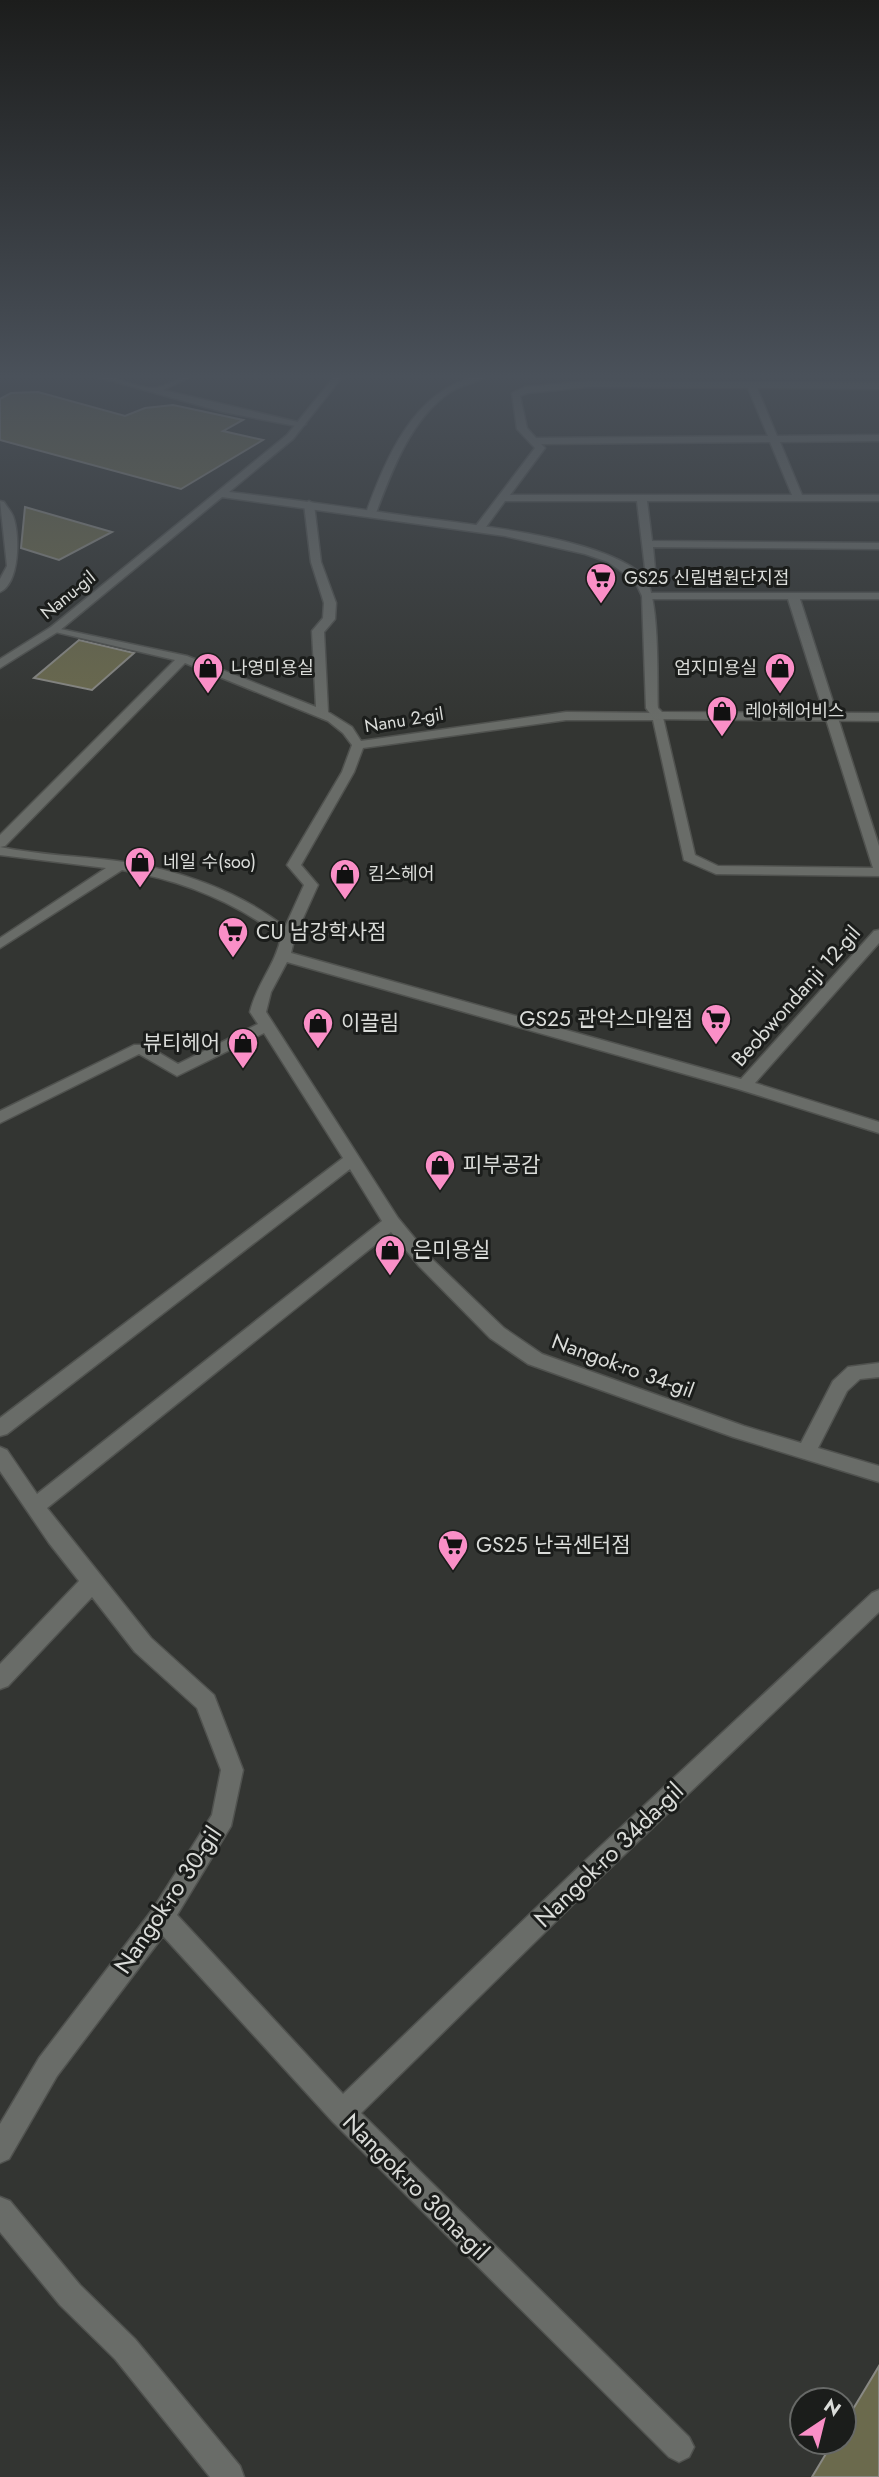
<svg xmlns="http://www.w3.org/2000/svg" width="879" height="2477" viewBox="0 0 879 2477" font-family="Jost,'Noto Sans KR',sans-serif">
<rect width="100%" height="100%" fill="#333532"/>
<g fill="#6b6a4d" stroke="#898984" stroke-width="2">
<path d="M38,392l87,24 20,-8 28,-3 70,15 -20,11 40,9 -82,49 -181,-49v-41l11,-6z"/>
<path d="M25,507l87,25 -53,28 -38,-12z"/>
<path d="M79,640l55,13 -42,37 -58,-12z"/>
<path d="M879,2366v111h-67l21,-35h11v-18z"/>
</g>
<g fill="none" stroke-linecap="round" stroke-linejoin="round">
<g stroke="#50524f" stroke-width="3">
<g id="street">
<path d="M98,377c19,-2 36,11 55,11 12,0 23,-11 37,-11l-27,13 143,34 -5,3 -78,-15z"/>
<path d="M473,377h12c-10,6 -24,8 -35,15 -39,27 -58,78 -74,121l-9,2 -1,-2c20,-54 46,-119 107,-136z"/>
<path d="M588,381l291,2v6l-122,-1 20,48 102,-1v6l-99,1 22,53h77v6h-232l5,40 227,2v6l-226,-2 2,22 -15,13 -5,-3 10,-11 -8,-67h-132l-22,30h-8v-4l60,-79 -18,-19 -5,-36 13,-6zM588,387l160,1 20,48 -232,2 -9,-10 -7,-32 7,-3zM770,442l22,53h-282l35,-47 -4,-4z"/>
<path d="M309,501l5,3 7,58 15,41 -1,16 -11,13 4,80 24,15 9,14 205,-29 96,1 33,142 23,11 155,2 -85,-269h-140l-6,-3 6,-3h231v6h-79l79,247v30l-163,-2 -32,-14 -31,-140h-87l-203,28 -9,24 -53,93 17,20 -23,51 -4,17 450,126 133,-148 5,-1v13l-124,140 124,39v11l-141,-44 -451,-127 -16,30 -5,20 132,206 33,40 73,70 38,26 202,72 57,17 32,-62 15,-14 31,-4v14l-19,2 -13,12 -29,57 61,18v16l-146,-45 -205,-73 -38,-26 -71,-72 -28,-34 -344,276 104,130 63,57 29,75 -12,56 -54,89 166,179 244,-235 285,-266 7,-3v22l-276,263 -242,238 328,324 5,10 -5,10 -10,5 -10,-5 -336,-335 -170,-186 -106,140 -48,83 -9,4v-39l39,-66 114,-149 59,-94 9,-45 -24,-62 -62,-56 -43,-55 -84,89 -8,3v-25l79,-83 -30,-38 -49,-72v-24l7,3 30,44 345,-273 -32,-52 -343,265 -7,2v-18l343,-260 -79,-125 -87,43 -38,-22 -139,69v-12l134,-66h12l32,19 80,-40 -8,-12c6,-27 26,-48 31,-75 -47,-36 -101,-57 -159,-67l-122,78v-10l106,-70 -106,-13v-20l175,-175 -124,-29v-4l136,29 129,51 -4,-76 11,-13 1,-15 -13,-41 -7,-58zM185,663l143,58 15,12 9,12 -10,27 -55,93 17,20 -19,42c-48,-37 -108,-58 -168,-66 -39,-5 -78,-6 -117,-14l5,-1z"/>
<path d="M0,2197l10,4 70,84 55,54 105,127 4,11h-34l-95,-118 -55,-54 -60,-73z"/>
</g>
</g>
<g stroke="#50524f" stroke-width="3">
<g id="secondary">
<path d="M334,377h8l-49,62 -64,53c62,7 123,16 185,25 54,7 194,21 230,60 16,17 13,104 14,131l4,4 217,1v8l-225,-2 -8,-11 -4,-112 -7,-15 -27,-19 -23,-8 -80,-18 -283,-39 -163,134 -59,37v-9l51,-32 236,-192z"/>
<path d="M0,501l4,1c2,4 7,9 9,14 7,18 7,67 -13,76v-13l7,-13z"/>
</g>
</g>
<use href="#street" fill="#696c68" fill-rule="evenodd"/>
<use href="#secondary" fill="#696c68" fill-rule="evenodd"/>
</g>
<linearGradient id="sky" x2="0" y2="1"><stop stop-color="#1c1d1c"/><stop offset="0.52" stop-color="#4a515a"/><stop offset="1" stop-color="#4a515a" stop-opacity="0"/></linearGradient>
<rect width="879" height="723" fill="url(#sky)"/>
<defs>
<g id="supermarket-pin" transform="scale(1.575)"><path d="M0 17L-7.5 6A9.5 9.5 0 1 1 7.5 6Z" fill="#fa8fc7" stroke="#1b1d1b"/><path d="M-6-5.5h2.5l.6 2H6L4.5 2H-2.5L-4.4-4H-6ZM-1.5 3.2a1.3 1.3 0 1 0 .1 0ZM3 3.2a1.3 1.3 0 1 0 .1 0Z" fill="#111"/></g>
<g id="shop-pin" transform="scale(1.575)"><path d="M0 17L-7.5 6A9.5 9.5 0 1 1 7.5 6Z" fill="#fa8fc7" stroke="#1b1d1b"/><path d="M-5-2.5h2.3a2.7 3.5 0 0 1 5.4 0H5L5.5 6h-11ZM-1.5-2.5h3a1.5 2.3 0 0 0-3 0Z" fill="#111"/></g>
</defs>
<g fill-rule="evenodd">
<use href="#supermarket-pin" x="601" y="578"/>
<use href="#shop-pin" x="208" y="668"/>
<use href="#shop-pin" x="780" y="668"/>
<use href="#shop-pin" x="722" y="711"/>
<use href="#shop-pin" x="140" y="862"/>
<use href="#shop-pin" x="345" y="874"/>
<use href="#supermarket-pin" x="233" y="932"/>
<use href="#supermarket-pin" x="716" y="1019"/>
<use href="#shop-pin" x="318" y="1023"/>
<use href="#shop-pin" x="243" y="1043"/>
<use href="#shop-pin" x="440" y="1165"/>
<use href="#shop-pin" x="390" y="1250"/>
<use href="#supermarket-pin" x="453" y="1545"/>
</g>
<g text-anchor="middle" stroke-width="6" stroke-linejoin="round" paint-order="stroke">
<g font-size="18" fill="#dadcd9" stroke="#1b1d1b" text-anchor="start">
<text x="624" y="584">GS25 신림법원단지점</text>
<text x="231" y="674">나영미용실</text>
<text x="757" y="674" text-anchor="end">엄지미용실</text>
<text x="745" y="717">레아헤어비스</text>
<text x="163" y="868">네일 수(soo)</text>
<text x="368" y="880">킴스헤어</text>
</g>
<g font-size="18" fill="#dadcd9" stroke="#1b1d1b">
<text transform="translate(68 595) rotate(-39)" y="6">Nanu-gil</text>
<text transform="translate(404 720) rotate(-9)" y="6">Nanu 2-gil</text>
</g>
<g font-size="21" fill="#dadcd9" stroke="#1b1d1b" text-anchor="start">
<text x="256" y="939">CU 남강학사점</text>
<text x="693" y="1026" text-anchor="end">GS25 관악스마일점</text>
<text x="341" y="1030">이끌림</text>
<text x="220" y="1050" text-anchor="end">뷰티헤어</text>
<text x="463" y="1172">피부공감</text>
<text x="413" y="1257">은미용실</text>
<text x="476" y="1552">GS25 난곡센터점</text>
</g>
<g font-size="21" fill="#dadcd9" stroke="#1b1d1b">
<text transform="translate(796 996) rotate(-48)" y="7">Beobwondanji 12-gil</text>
<text transform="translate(623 1366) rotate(20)" y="7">Nangok-ro 34-gil</text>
</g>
<g font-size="24" fill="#dadcd9" stroke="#1b1d1b">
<text transform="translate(609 1855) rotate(-44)" y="8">Nangok-ro 34da-gil</text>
<text transform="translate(168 1900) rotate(-56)" y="8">Nangok-ro 30-gil</text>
<text transform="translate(416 2187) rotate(45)" y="8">Nangok-ro 30na-gil</text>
</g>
</g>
<g transform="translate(823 2421) rotate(35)"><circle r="33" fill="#1b1d1b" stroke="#676967" stroke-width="2"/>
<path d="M0-5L12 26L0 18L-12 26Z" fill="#fa8fc7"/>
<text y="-10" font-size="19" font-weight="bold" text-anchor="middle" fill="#dadcd9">N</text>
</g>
</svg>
